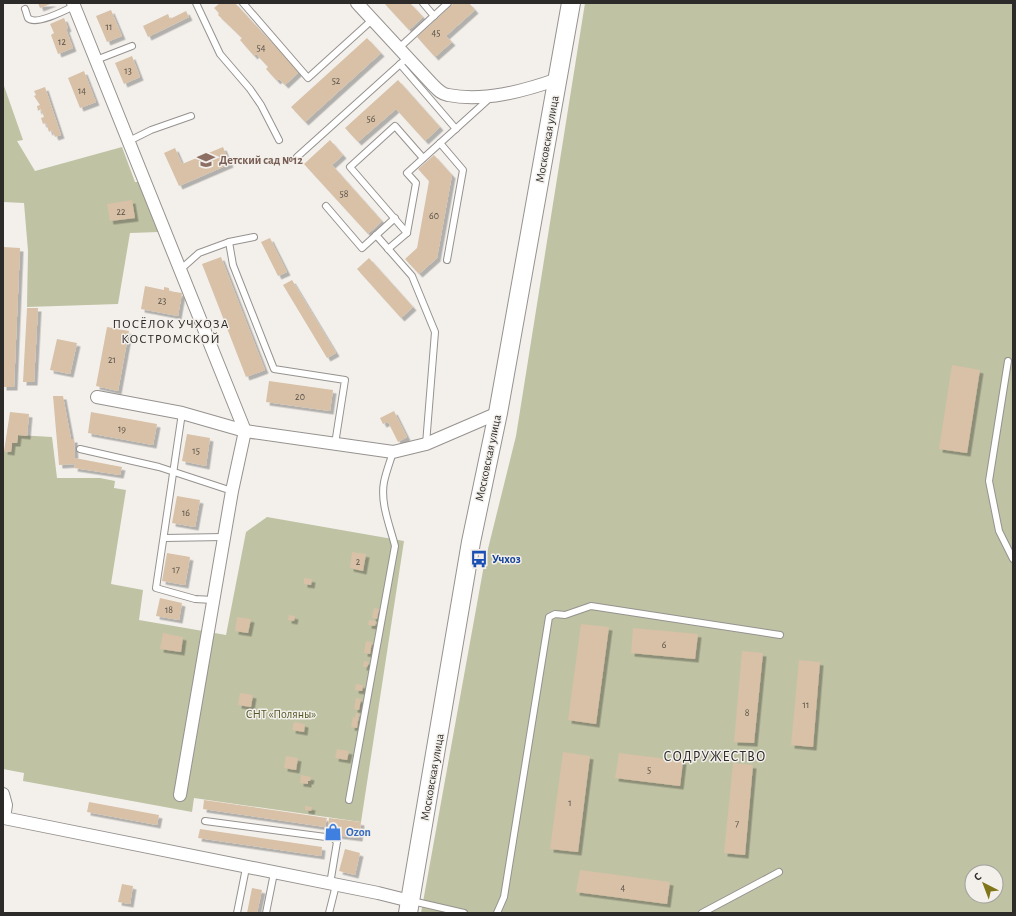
<svg xmlns="http://www.w3.org/2000/svg" width="1016" height="916" viewBox="0 0 1016 916" font-family="'Alegreya Sans',sans-serif">
<defs>
<filter id="shadow"><feDropShadow dx="3.5" dy="3.5" stdDeviation="0" flood-color="#0004"/></filter>
</defs>
<rect width="100%" height="100%" fill="#f3f0ec"/>
<g fill="#bfc2a3" fill-rule="evenodd">
<path d="M585,3h428v910h-592l63,-348 32,-129zM972,872h24v24h-24z"/>
<path d="M3,83l20,57 -6,1 18,30 87,-24 13,35h4l20,50 -29,1 -12,71 -91,3 1,-56 -4,-48 -21,-1z"/>
<path d="M18,435l34,2 5,41h43l15,3 -1,7 12,2 -15,94 32,6 -4,30 87,15 20,-103 21,-15 137,24 -43,281 -167,-24 -2,14 -169,-31 1,-8 -21,-4v-311l1,-7 7,1 1,-9h5z"/>
</g>
<g fill="#d8c1a7" filter="url(#shadow)">
<path d="M38,3h15l-13,5z"/>
<path d="M220,3h15l64,69 -14,13 -6,-6 -2,2 -11,-12 2,-2 -12,-13 -2,2 -14,-16 2,-2 -24,-23 1,-2 -5,-5z"/>
<path d="M384,3h26l13,14 -14,13z"/>
<path d="M454,3h15l6,7 -29,26 6,6 -17,15 -18,-20z"/>
<path d="M111,10l11,26 -15,6 -11,-26z"/>
<path d="M186,11l3,6 -41,20 -5,-11 25,-12 2,5z"/>
<path d="M64,18l4,10 -2,1 7,19 -15,6 -7,-19 3,-2 -4,-9z"/>
<path d="M367,38l14,15 -76,69 -14,-15z"/>
<path d="M132,56l8,21 -16,7 -9,-21z"/>
<path d="M84,71l12,31 -16,6 -12,-30z"/>
<path d="M398,80l42,47 -15,14 -29,-32 -38,33 -13,-14z"/>
<path d="M45,87l16,48 -6,2 -3,-7 -3,2 -3,-9 -3,1 -2,-6 3,-1 -3,-8 -3,2 -1,-5 3,-1 -6,-9 2,-1 -2,-4z"/>
<path d="M330,140l13,15 -11,10 50,56 -14,13 -64,-70z"/>
<path d="M223,147l7,17 -51,22 -15,-33 11,-5 7,16z"/>
<path d="M434,155l18,20 -15,83 -18,16 -14,-15 12,-11 12,-67 -11,-12z"/>
<path d="M132,200l3,18 -25,3 -3,-17z"/>
<path d="M270,238l17,34 -9,4 -17,-34z"/>
<path d="M3,247l17,1 -6,139h-11z"/>
<path d="M221,257l44,113 -19,7 -44,-113z"/>
<path d="M369,258l44,49 -12,11 -44,-49z"/>
<path d="M292,280l44,73 -9,5 -44,-73z"/>
<path d="M145,286l19,4v-3l5,1v3l13,2 -4,23 -37,-7z"/>
<path d="M27,308h11l-4,74h-11z"/>
<path d="M107,327l22,4 -11,60 -22,-5z"/>
<path d="M57,339l20,4 -7,31 -20,-4z"/>
<path d="M952,365l28,5 -13,83 -28,-4z"/>
<path d="M269,381l64,9 -3,21 -64,-9z"/>
<path d="M53,396h10l8,43h3l1,19 47,9 -2,8 -46,-7 1,-4 -16,1z"/>
<path d="M394,411l13,26 -9,5 -10,-20 -5,2 -3,-6z"/>
<path d="M10,412l19,2 -2,22 -9,-1 -1,8h-5l-1,9 -7,-1z"/>
<path d="M91,412l66,12 -4,21 -65,-12z"/>
<path d="M187,434l23,4 -4,28 -24,-5z"/>
<path d="M177,496l23,4 -5,27 -23,-4z"/>
<path d="M352,552l14,2 -3,17 -13,-3z"/>
<path d="M167,553l23,4 -5,28 -23,-4z"/>
<path d="M304,578l8,1 -1,6 -7,-1z"/>
<path d="M160,598l22,5 -3,17 -23,-4z"/>
<path d="M374,608l5,1 -2,10 -5,-1z"/>
<path d="M289,615l6,1 -1,5 -6,-1z"/>
<path d="M237,617l14,2 -3,14 -13,-2z"/>
<path d="M369,620l7,1 -1,5 -7,-1z"/>
<path d="M581,624l28,3 -13,97 -28,-4z"/>
<path d="M633,628l65,6 -3,25 -64,-6z"/>
<path d="M163,633l20,4 -2,15 -21,-3z"/>
<path d="M366,641l6,1 -2,12 -6,-1z"/>
<path d="M742,651l21,2 -9,90 -20,-1z"/>
<path d="M799,660l21,2 -7,85 -22,-2z"/>
<path d="M364,661l5,1 -2,5h-4z"/>
<path d="M356,684l7,1 -1,6 -7,-1z"/>
<path d="M240,693l13,2 -2,12 -13,-2z"/>
<path d="M356,698l5,1 -2,11 -5,-1z"/>
<path d="M356,713h3l-2,15 -6,-1 2,-10 2,1z"/>
<path d="M294,722l11,2 -1,8 -12,-2z"/>
<path d="M337,749l12,2 -2,9 -12,-2z"/>
<path d="M563,752l27,4 -12,96 -28,-3z"/>
<path d="M619,753l64,8 -3,25 -65,-8z"/>
<path d="M286,756l12,2 -2,12 -12,-2z"/>
<path d="M733,763l20,2 -8,90 -21,-2z"/>
<path d="M301,775l10,2 -1,4h-2v3l-8,-1z"/>
<path d="M204,800l123,18 -2,9 -122,-18z"/>
<path d="M89,802l70,13 -2,10 -70,-13z"/>
<path d="M305,806l7,1 -1,4 -6,-1z"/>
<path d="M329,818l32,4 -2,16 -32,-4z"/>
<path d="M200,829l122,18 -1,9 -123,-18z"/>
<path d="M345,849l15,4 -5,22 -16,-4z"/>
<path d="M580,870l90,12 -3,22 -91,-12z"/>
<path d="M122,884l11,2 -3,18 -12,-2z"/>
<path d="M252,888l10,2 -5,23h-10z"/>
</g>
<g fill="none" stroke-linecap="round" stroke-linejoin="round">
<g stroke="#96928f" stroke-width="8">
<g id="lane">
<path d="M196,3l24,51 30,35 11,16 18,35"/>
<path d="M243,3l65,75 64,-58"/>
<path d="M423,3l11,13"/>
<path d="M25,9c1,2 2,7 3,9 7,8 38,-8 46,-12"/>
<path d="M400,47l48,-44"/>
<path d="M96,60l36,-14"/>
<path d="M400,64l56,65"/>
<path d="M129,141l22,-11 40,-14"/>
<path d="M440,143l23,27 -16,90"/>
<path d="M297,157l111,-100"/>
<path d="M326,206l36,42 33,-30"/>
<path d="M407,233l-57,-66 45,-41 28,32"/>
<path d="M376,235l36,41 23,56 -9,112"/>
<path d="M229,242l4,23 41,104 71,11 -10,64"/>
<path d="M388,249l19,-16 9,-50 -9,-10 84,-76"/>
<path d="M181,269l18,-16 30,-11 25,-5"/>
<path d="M1008,361l-19,120 10,50 14,28"/>
<path d="M182,413l-26,175 39,11 18,1"/>
<path d="M80,449l79,18 73,24"/>
<path d="M164,538l60,-1"/>
<path d="M349,800l46,-254c-5,-20 -15,-43 -11,-64 2,-10 6,-20 9,-30"/>
<path d="M205,821l128,17 4,4 -7,42"/>
<path d="M412,901l52,12"/>
<path d="M237,913l9,-45"/>
<path d="M266,913l8,-40"/>
<path d="M329,913l7,-28"/>
<path d="M497,913l7,-16 45,-280 6,-3 10,1 26,-9 189,29"/>
<path d="M702,913l77,-41"/>
</g>
</g>
<g stroke="#96928f" stroke-width="14">
<g id="street">
<path d="M73,3l172,428 -13,60 -52,304"/>
<path d="M357,3l75,81c5,5 9,10 16,11 36,7 76,-4 110,-16"/>
<path d="M97,397l85,16 63,18 148,21 33,-8 72,-31"/>
<path d="M3,794l3,11 -2,13 374,75 32,8"/>
</g>
</g>
<g stroke="#96928f" stroke-width="20">
<path id="secondary" d="M408,913l63,-371 27,-129 73,-410"/>
</g>
<use href="#lane" stroke="#fff" stroke-width="6"/>
<use href="#street" stroke="#fff" stroke-width="12"/>
<use href="#secondary" stroke="#fff" stroke-width="18"/>
</g>
<defs>
<g id="school-bare" transform="scale(1.38)"><path d="M0-5L7-2L0 1L-7-2ZM-4 1L0 2.5L4 1V4Q0 6-4 4Z" fill="#8d6e63" stroke="#f3f0ec" stroke-width="2.5" paint-order="stroke"/></g>
<g id="bus-bare" transform="scale(1.38)"><path d="M-5-6H5V4H4V6H2V4H-2V6H-4V4H-5ZM-3.5-4V0h7V-4ZM-3.5 1.2v1.5H-2V1.2ZM2 1.2v1.5H3.5V1.2Z" fill="#1a4fb4" stroke="#f3f0ec" stroke-width="2.5" paint-order="stroke"/></g>
<g id="shop-bare" transform="scale(1.38)"><path d="M-5-2.5h2.3a2.7 3.5 0 0 1 5.4 0H5L5.5 6h-11ZM-1.5-2.5h3a1.5 2.3 0 0 0-3 0Z" fill="#3f7fe0" stroke="#f3f0ec" stroke-width="2.5" paint-order="stroke"/></g>
</defs>
<g fill-rule="evenodd">
<use href="#school-bare" x="206" y="160"/>
<use href="#bus-bare" x="479" y="559"/>
<use href="#shop-bare" x="333" y="832"/>
</g>
<g text-anchor="middle" stroke-width="3" stroke-linejoin="round" paint-order="stroke">
<g font-size="10" fill="#575048">
<text x="109" y="30">11</text>
<text x="436" y="36">45</text>
<text x="62" y="45">12</text>
<text x="261" y="51">54</text>
<text x="128" y="74">13</text>
<text x="336" y="84">52</text>
<text x="82" y="94">14</text>
<text x="371" y="122">56</text>
<text x="344" y="197">58</text>
<text x="121" y="215">22</text>
<text x="434" y="219">60</text>
<text x="162" y="304">23</text>
<text x="112" y="363">21</text>
<text x="300" y="400">20</text>
<text x="122" y="432">19</text>
<text x="196" y="454">15</text>
<text x="186" y="516">16</text>
<text x="358" y="565">2</text>
<text x="176" y="573">17</text>
<text x="169" y="613">18</text>
<text x="664" y="648">6</text>
<text x="806" y="708">11</text>
<text x="747" y="716">8</text>
<text x="649" y="773">5</text>
<text x="570" y="806">1</text>
<text x="737" y="827">7</text>
<text x="623" y="891">4</text>
</g>
<g font-size="12" fill="#2c2b29" stroke="#f3f0ec">
<text transform="translate(547 139) rotate(-80)" y="4">Московская улица</text>
<text transform="translate(488 458) rotate(-78)" y="4">Московская улица</text>
<text transform="translate(432 777) rotate(-80)" y="4">Московская улица</text>
</g>
<g font-size="12" font-weight="bold" fill="#785e54" stroke="#f3f0ec" text-anchor="start">
<text x="219" y="164">Детский сад №12</text>
</g>
<g font-size="12" font-weight="bold" fill="#164399" stroke="#f3f0ec" text-anchor="start">
<text x="492" y="563">Учхоз</text>
</g>
<g font-size="12" fill="#545723" stroke="#f3f0ec">
<text x="281" y="718">СНТ «Поляны»</text>
</g>
<g font-size="12" font-weight="bold" fill="#366cbe" stroke="#f3f0ec" text-anchor="start">
<text x="346" y="836">Ozon</text>
</g>
<g font-size="13" letter-spacing="1" fill="#2c2b29" stroke="#f3f0ec">
<text x="171" y="328">ПОСЁЛОК УЧХОЗА<tspan x="171" dy="15">КОСТРОМСКОЙ</tspan></text>
</g>
<g font-size="14" letter-spacing="1" fill="#2c2b29" stroke="#f3f0ec">
<text x="715" y="761">СОДРУЖЕСТВО</text>
</g>
</g>
<rect width="1016" height="916" fill="none" stroke="#2c2b29" stroke-width="8"/>
<g transform="translate(984 884) rotate(318)"><circle r="19" fill="#f3f0ec" stroke="#a3a19e"/>
<path d="M0-3L7 15L0 10L-7 15Z" fill="#807518"/>
<text y="-6" font-size="11" font-weight="bold" text-anchor="middle" fill="#2c2b29">С</text>
</g>
</svg>
